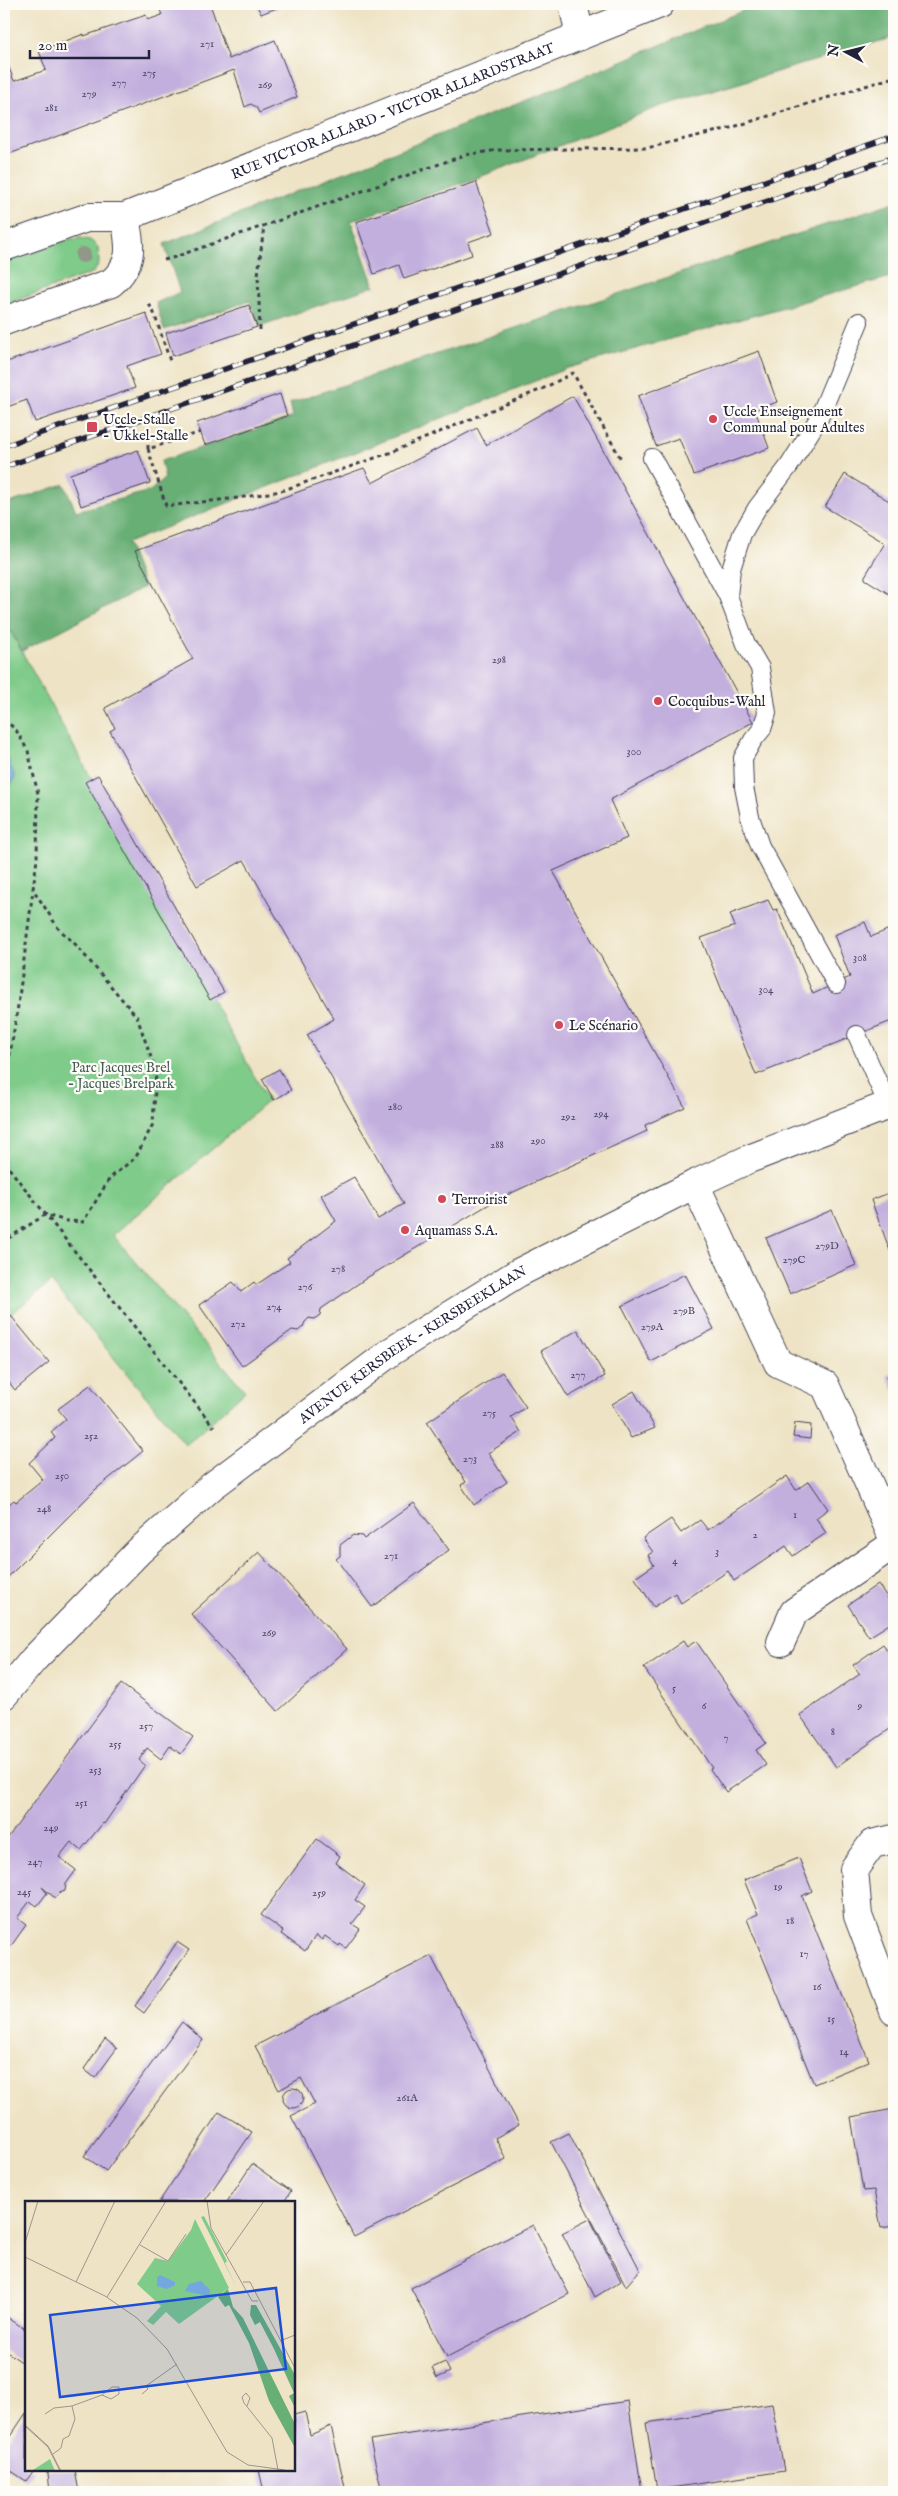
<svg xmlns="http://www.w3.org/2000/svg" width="898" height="2496" viewBox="0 0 898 2496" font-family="'IM FELL English',serif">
<rect width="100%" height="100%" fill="#fdfcf7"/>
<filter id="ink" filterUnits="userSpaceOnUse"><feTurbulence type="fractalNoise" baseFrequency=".02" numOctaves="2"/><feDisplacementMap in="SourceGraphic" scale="10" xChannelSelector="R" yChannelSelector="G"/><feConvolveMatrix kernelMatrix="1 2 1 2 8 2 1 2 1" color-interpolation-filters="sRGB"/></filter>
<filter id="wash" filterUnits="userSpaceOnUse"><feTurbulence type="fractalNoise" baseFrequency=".0096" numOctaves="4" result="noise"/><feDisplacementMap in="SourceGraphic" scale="20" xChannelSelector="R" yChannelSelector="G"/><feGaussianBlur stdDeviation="1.12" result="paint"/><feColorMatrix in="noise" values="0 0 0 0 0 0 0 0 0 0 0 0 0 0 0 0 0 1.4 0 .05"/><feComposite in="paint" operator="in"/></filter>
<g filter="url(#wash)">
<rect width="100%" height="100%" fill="#eee3c5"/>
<g fill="#7fcb89" stroke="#507662">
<path d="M81,238l9,2 8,7 1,16 -5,9 -90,33v-43l66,-23z"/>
<path d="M4,619l264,482 -155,134 132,156 -59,54 -135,-163 -47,37z"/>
</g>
<g fill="#67af75" stroke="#446858">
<path d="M759,4h135v33l-235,70 -182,71 -126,43 23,65 -114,40 -10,-25 -86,29 -8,-27 24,-11 -16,-48 378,-150z"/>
<path d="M894,202v74l-326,92 -441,175 17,44 -122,64 -18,-32v-114l60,-21 12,27 74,-20 15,-13 -4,-17 132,-44 -3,-14z"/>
</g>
<path fill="#72a7df" stroke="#4a648d" d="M4,750l11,27 -11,21z"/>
<g id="blocks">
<g fill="#c3afde">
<path d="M174,4h36l19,55 46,-19 22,57 -38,16 -3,-6 -5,-3 -6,3 -11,-37 -230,86v-89l4,-2 6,16 32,-11 -7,-19 45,-17v2l62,-21 2,5 14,-5 -2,-5z"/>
<path d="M256,4h31l-26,10z"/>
<path d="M476,182l18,51 -26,9 4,13 -68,24 -5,-14 -25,9 -18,-52z"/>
<path d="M249,305l8,22 -84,29 -7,-23z"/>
<path d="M146,313l15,41 -34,12 8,22 -100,34 -8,-22 -23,8v-45z"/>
<path d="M759,351l18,51 -22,8 14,38 -75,27 -15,-37 -23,8 -18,-50z"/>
<path d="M280,394l7,22 -82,29 -8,-22z"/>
<path d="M573,396l180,326 -143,78 17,38 -74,33 132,236 -40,18 2,6 -151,69 -128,77 -47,32 -1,6 -6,4 -5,-1 -4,4 -2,5 -5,4 -6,-1 -50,36 -43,-61 34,-23 8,10 13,-10 2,3 34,-23 -3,-4 49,-37 -15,-26 33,-18 24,42 26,-15 -97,-169 27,-16 -90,-159 -47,26 -87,-155 5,-3 -10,-20 88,-49 -58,-108 229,-83 8,15 105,-55 9,17z"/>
<path d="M138,450l12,33 -69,23 -11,-32z"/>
<path d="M845,474l49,30v93l-29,-18v-3l20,-33 -60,-36z"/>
<path d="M98,775l126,217 -14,8 -125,-218z"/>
<path d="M768,900l5,10 4,-1 36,85 37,-17 -16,-42 31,-13 6,15 23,-10v93l-138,55 -55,-137 34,-12 -5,-12z"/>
<path d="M279,1069l12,21 -17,10 -12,-21z"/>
<path d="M894,1191v64l-2,1 -21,-56z"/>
<path d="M832,1210l24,55 -66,29 -24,-56z"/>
<path d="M685,1274l29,55 -63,33 -29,-56z"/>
<path d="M11,1316l38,46 -34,28 -11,-14v-54z"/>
<path d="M578,1330l27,46 -37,21 -27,-46z"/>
<path d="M502,1372l24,35 -15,10 10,15 -33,21 19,29 -33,23 -13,-20 5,-3 -39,-60z"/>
<path d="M894,1373v19l-7,-16z"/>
<path d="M90,1385l53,66 -47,38 -92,92v-83l5,6 5,-4 2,2 27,-22 -14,-17 26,-25 -4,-6 15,-13 -8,-10z"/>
<path d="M634,1391l21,37 -24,10 -19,-34z"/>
<path d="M795,1423l16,2 -1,14 -17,-2z"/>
<path d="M787,1476l9,14 13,-9 19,28 -12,9 10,15 -33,23 -7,-10 -52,35 -6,-10 -47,32 -6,-10 -21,14 -19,-29 19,-13 -6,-10 5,-3 -10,-14 28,-19 10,14 19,-13 8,10z"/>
<path d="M414,1503l35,47 -77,57 -36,-48 4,-3v-11l13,-10 9,1 2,3z"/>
<path d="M259,1552l88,97 -69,62 -87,-97z"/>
<path d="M878,1584l16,23v14l-25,16 -21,-32z"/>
<path d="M683,1641l4,6 9,-6 70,102 -10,7 10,15 -40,27 -16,-23 2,-1 -68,-100z"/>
<path d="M883,1644l11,16v52l-5,4 5,10 -58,41 -36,-52 60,-41 -7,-9z"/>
<path d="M121,1684l72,53 -12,17 -11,-8 -9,13 -14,-11 -8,12 6,5 -41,59 -1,-1 -22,27 -10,-8 -12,15 17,13 -10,14 -1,7 -6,2 -4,5 -13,-11 5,6 -10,13 -7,-5 -13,17 9,7 -20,28 -2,-2v-108z"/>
<path d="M317,1839l23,17 -4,7 29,22 -10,15 10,7 -13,17 8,5 -14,19 -6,-4 -1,2 -14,-10 -3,4 -6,-5 -11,16 -24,-17 2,-3 -22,-16z"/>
<path d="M799,1858l13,33 -10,5 67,165 -55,23 -67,-165 11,-5 -14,-34z"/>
<path d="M177,1942l12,8 -45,63 -9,-7z"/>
<path d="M431,1956l88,169 -24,13 11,21 -152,78 -63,-121 24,-12 -14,-26 -22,12 -24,-44z"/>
<path d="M182,2022l21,18 -97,131 -22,-15z"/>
<path d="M105,2039l12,9 -22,30 -11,-9z"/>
<circle cx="293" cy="2098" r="10"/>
<path d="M894,2109v117l-13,2 -7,-38 -11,1 -12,-74z"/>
<path d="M219,2112l33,20 -48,70h-45z"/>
<path d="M569,2133l71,137 -14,16 -75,-144z"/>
<path d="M252,2164l39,27 -7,11h-57z"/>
<path d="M590,2219l31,62 -26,16 -33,-64z"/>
<path d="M533,2225l36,69 -122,63 -36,-69z"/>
<path d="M4,2315l22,15v35l-22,-15z"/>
<path d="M445,2362l5,10 -13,6 -5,-10z"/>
<path d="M628,2401l14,91h-260l-12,-52z"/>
<path d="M772,2404l12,67 -127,19 -11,-67z"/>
<path d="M305,2412l5,23 21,-9 15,66h-82l-5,-22h35v-55z"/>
<path d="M26,2413v57h8l-8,11 -22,-15v-20z"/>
<path d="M44,2470h31l4,22h-29l-2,-19z"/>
</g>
</g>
</g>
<g filter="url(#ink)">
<use href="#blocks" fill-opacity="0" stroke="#413f50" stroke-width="1"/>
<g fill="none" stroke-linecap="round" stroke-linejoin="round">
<g stroke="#413f50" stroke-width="20">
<g id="service">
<path d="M652,458l76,138 18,48 14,24 7,45 -5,16 -9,11 -10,18 1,29 6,30 10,29 76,138"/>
<path d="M728,596l3,-27 11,-35 15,-26 32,-42 30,-48 40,-96"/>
<path d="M857,1035l31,70"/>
</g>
</g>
<g stroke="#413f50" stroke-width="30">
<g id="minor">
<path d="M573,4l7,32"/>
<path id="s1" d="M4,247l85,-30h36l535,-213"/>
<path d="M4,321l107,-38c24,-21 19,-37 14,-66"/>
<path d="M695,1184l83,179 47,22 69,155"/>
<path d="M781,1642l13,-30 100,-68"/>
<path id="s2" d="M4,1695l30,-36 105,-108 72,-64 181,-136 126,-78 177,-89 54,-25 145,-56"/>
<path d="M894,1839l-22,5 -18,25 4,47 36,95"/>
</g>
</g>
<g stroke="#413f50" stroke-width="3" stroke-dasharray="4 4" stroke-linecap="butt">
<path d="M164,260l8,-2 293,-103 33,-5 149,-2 83,-20 164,-51"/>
<path d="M149,304l5,9 16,48"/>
<path d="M260,330l-2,-55 6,-49"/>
<path d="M148,445v4l53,-17"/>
<path d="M148,449l18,57 72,-8 43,-7 111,-39 150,-63 31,-16 48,86"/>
<path d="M4,719l12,11 12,21 10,43 -1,65 -4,30 25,39 18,17 61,72 19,55 -3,52 -17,33 -26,21 -27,44 -16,-1 -22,-6 -41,26"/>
<path d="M4,1088l13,-75 16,-123"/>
<path d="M4,1162l210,265"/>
</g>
<use href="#service" stroke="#fff" stroke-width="18"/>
<use href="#minor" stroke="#fff" stroke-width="28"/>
<g stroke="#22223b" stroke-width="5.5">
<g id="rail">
<path d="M4,446l890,-310"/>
<path d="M4,467l890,-310"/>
</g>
</g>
<use href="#rail" stroke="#fdfcf7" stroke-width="4" stroke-dasharray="11" stroke-linecap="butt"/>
</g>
<circle fill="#909988" cx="83" cy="255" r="8"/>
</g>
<g fill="#d1495b" stroke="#fdfcf7" stroke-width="2">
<circle cx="713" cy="419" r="5"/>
<rect x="86" y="421" width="12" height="12" rx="2.5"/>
<circle cx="658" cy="701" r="5"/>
<circle cx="559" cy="1025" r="5"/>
<circle cx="442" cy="1199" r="5"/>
<circle cx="405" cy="1230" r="5"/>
</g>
<g text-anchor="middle" stroke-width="4.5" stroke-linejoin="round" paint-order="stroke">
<g font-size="11" fill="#4a4564">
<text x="207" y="47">271</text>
<text x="149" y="76">275</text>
<text x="119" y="86">277</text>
<text x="265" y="88">269</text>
<text x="89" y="97">279</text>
<text x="51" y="111">281</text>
<text x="499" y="663">298</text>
<text x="634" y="755">300</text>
<text x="860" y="961">308</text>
<text x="766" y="993">304</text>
<text x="395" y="1110">280</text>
<text x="601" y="1117">294</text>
<text x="568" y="1120">292</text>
<text x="538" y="1144">290</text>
<text x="497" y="1148">288</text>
<text x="827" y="1249">279D</text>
<text x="794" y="1263">279C</text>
<text x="338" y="1272">278</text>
<text x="305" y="1290">276</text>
<text x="274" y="1310">274</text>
<text x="684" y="1314">279B</text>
<text x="238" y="1327">272</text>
<text x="652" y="1330">279A</text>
<text x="578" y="1378">277</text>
<text x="489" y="1416">275</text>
<text x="91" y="1439">252</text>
<text x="470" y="1462">273</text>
<text x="62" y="1479">250</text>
<text x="44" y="1512">248</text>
<text x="795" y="1518">1</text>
<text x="755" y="1538">2</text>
<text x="717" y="1555">3</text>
<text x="391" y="1559">271</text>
<text x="675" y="1564">4</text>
<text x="269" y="1636">269</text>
<text x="674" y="1691">5</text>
<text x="704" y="1709">6</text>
<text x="860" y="1709">9</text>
<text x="146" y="1729">257</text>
<text x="833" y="1735">8</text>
<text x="726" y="1741">7</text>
<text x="115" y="1747">255</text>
<text x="95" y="1773">253</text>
<text x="81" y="1806">251</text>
<text x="51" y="1831">249</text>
<text x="35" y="1865">247</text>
<text x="778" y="1890">19</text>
<text x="24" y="1895">245</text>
<text x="319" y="1896">259</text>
<text x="790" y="1924">18</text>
<text x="804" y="1957">17</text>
<text x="817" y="1990">16</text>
<text x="831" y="2022">15</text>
<text x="844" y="2055">14</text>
<text x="407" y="2101">261A</text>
</g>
<g font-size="14" fill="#22223b" stroke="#fdfcf7">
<text dy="5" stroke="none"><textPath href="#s1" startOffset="414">RUE VICTOR ALLARD - VICTOR ALLARDSTRAAT</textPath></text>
<text dy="5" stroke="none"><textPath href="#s2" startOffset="541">AVENUE KERSBEEK - KERSBEEKLAAN</textPath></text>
</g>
<g font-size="14" fill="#22223b" stroke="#fdfcf7" text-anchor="start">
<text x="723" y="416">Uccle Enseignement<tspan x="723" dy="16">Communal pour Adultes</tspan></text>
<text x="103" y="424">Uccle-Stalle<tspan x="103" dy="16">- Ukkel-Stalle</tspan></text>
<text x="668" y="706">Cocquibus-Wahl</text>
<text x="569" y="1030">Le Scénario</text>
<text x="452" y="1204">Terroirist</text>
<text x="415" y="1235">Aquamass S.A.</text>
</g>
<g font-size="14" fill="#435d56" stroke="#fdfcf7">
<text x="121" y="1072">Parc Jacques Brel<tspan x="121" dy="16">- Jacques Brelpark</tspan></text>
</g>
</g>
<g transform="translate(25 2201)">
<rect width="270" height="270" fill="#eee3c5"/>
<path d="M179,15l23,45 -2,2 11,23 -35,-69zM170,18l34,69 -50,36 -13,-12 -13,13 -6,-4 14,-15 -24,-22 18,-26 13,3 23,-31zM25,258l5,12h-21l-1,-1z" fill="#7fcb89"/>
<path d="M203,88l5,18 10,11 52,106v24l-26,-47 -20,-58 -20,-38 -4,2 -7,-10zM226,104h5l39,70v33l-6,-12 5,-3 -20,-44 -14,-27 -5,3 -5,-10z" fill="#67af75"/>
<path d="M135,74l15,7v3l-8,4 -10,-3v-8zM176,80l9,9 -1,6 -24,-5 4,-7z" fill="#72a7df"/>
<path fill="none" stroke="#9c968e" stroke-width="1" d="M182,0l4,27 41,73h6M0,42l13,-42M115,44l28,16 18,-27M201,54l38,-54M0,56l80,39 32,22 30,31 60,103 21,13 37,5M51,81l39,-81M218,81h7l45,86M82,96l59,-96M255,140l15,-6M117,193l6,-5 -2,-3 31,-22M222,205l3,-8 -4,-5 -4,4 2,6 28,35 6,32M20,213l9,-6 18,-2M0,224l23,21 13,25M0,225l23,21 12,24M28,253l8,-6 2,-9 6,-3 6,-17 -3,-13 30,-11 10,-8h7v7l-8,5 -9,-4"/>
<path fill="#1d4ed8" fill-opacity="0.15" stroke="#1d4ed8" stroke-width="2.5" d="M251,87l10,81 -226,28 -10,-82z"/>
<rect width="270" height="270" fill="none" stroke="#22223b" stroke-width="2.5"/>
</g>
<rect width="898" height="2496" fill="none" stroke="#fdfcf7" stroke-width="20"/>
<g transform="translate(846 52) rotate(277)" stroke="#fdfcf7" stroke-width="4" paint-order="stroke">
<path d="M0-4L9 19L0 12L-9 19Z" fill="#22223b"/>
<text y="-8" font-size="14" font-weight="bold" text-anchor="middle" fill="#22223b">N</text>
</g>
<path d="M30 50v8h119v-8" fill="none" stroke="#22223b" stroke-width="2.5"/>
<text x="38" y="50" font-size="15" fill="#22223b" stroke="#fdfcf7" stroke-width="4" paint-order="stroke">20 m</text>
</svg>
